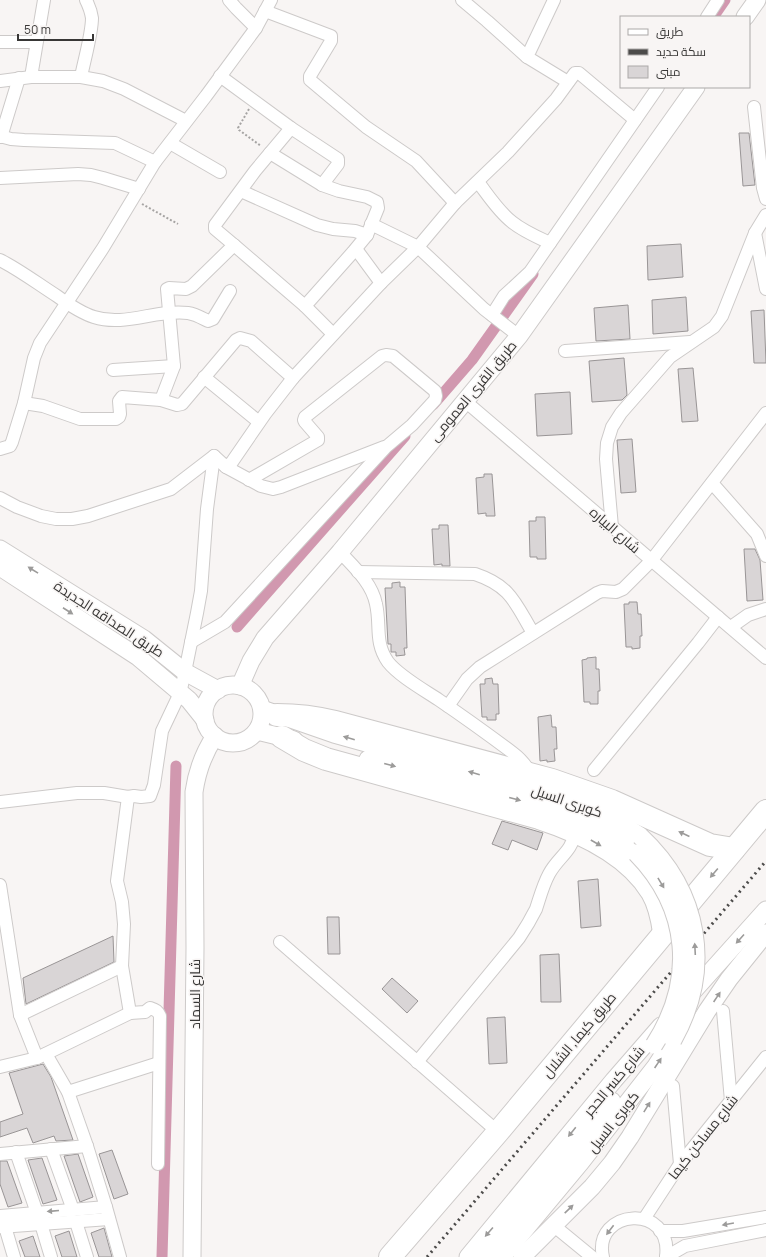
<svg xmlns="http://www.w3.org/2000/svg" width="766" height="1257" viewBox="0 0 766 1257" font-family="Manrope,Cairo,sans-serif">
<rect width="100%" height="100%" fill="#f8f5f4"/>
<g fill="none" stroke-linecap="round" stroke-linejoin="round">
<g stroke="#d198af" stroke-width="11">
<path d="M714,16l11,-16"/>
<path d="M433,405l39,-45 61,-86"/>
<path d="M237,627l168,-191"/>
<path d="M162,1257l14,-491"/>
</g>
</g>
<g fill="#d9d5d6" stroke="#999596">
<path d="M739,133h10l6,52 -12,1z"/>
<path d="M681,244l2,33 -35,3 -1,-34z"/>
<path d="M686,297l2,34 -35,3 -1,-34z"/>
<path d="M628,305l2,34 -34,2 -2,-33z"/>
<path d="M764,310l2,53h-12l-3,-52z"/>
<path d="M624,358l3,37 -5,5 -30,2 -3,-41z"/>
<path d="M693,368l5,53 -16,1 -4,-53z"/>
<path d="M570,392l2,42 -35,2 -2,-42z"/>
<path d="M632,439l4,53 -15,1 -4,-53z"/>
<path d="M484,474h8l3,42h-9v-3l-8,1 -2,-36 8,-1z"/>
<path d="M536,517h9l1,42h-9v-2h-7l-1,-36h7z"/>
<path d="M439,525h9l2,41h-8v-2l-8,1 -2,-36h7z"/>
<path d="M744,549h11l5,11 3,40 -16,1z"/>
<path d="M400,582v5h5l2,61h-3l1,7 -9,1v-4h-5v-8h-3l-3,-56h7v-5z"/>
<path d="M629,602h8l1,12h3l1,22h-2v12l-8,1v-2h-6l-2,-43h5z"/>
<path d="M596,657v12h3l1,22h-2v13h-8v-2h-6l-2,-42 5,-1v-1z"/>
<path d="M492,678l1,6h5l1,30h-3v6h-9v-3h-5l-2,-33h5v-5z"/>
<path d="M551,715l1,12h4l1,22h-3l1,12 -8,1v-2l-7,1 -2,-44z"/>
<path d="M502,821l41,12 -6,17 -25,-10 -4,10 -16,-6z"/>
<path d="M598,879l3,47 -20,2 -3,-47z"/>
<path d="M327,917h12l1,37h-12z"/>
<path d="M113,936l1,26 -88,42 -3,-26z"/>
<path d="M559,954l2,48h-20l-1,-47z"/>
<path d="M392,978l26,23 -11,12 -25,-24z"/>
<path d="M505,1017l2,46 -18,1 -2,-46z"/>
<path d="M43,1064l8,13 22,63 -17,1 -2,-5 -21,7 -6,-15 -27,9v-15l23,-8 -14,-41z"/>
<path d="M112,1150l16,44 -14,5 -15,-45z"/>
<path d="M78,1154l15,43 -13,5 -16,-46z"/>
<path d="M42,1158l15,42 -14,4 -15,-44z"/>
<path d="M0,1161h7l15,42 -14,4 -8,-23z"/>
<path d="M104,1228l8,29h-13l-8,-24z"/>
<path d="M69,1231l8,26h-15l-7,-21z"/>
<path d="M33,1236l7,21h-15l-6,-16z"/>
</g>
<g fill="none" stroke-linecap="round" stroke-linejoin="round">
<g stroke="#cdcac9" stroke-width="14">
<g id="street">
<path d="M229,0l7,8 20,20"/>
<path d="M462,0l25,21 19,17 21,19"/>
<path d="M554,0l-27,57 41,25"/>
<path d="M265,11l66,25v5l-21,35v4l56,47 50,34 39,42"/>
<path d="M707,17l11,-17"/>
<path d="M0,42h36"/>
<path d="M220,76l71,52 47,31v5l-16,21"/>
<path d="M31,77l13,-77"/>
<path d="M81,77c3,-16 11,-43 11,-59 -1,-7 -3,-12 -6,-18"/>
<path d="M0,81l31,-4h50l22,4 21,8 62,32"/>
<path d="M754,107l9,81 3,11"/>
<path d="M0,136l11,3 13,1 91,3 40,19"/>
<path d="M1,137l18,-59"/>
<path d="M170,143l50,29"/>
<path d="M270,153l52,32 17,6 28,6 10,5 1,6 -11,27 -14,17 -48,54 28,28"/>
<path d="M0,178l78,-4 13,1 12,3 36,11"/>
<path d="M478,182c10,13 20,29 34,40 11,9 25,15 38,21"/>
<path d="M241,191l76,34 16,4 22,2 12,4"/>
<path d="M371,224l47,23 66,62 35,27"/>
<path d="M755,233l11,56"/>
<path d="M234,245l71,61"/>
<path d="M356,249l25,34"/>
<path d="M0,260c20,10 38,24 57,36 11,8 24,17 37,21 31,10 62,-8 94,-4 7,1 14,5 20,8l5,-2 17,-28"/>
<path d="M492,315l12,-19 26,-24 128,-185"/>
<path d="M565,351l125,-9"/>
<path d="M113,370l61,-4"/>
<path d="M204,377l55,45"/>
<path d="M161,400l13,-34 -7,-77 2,-1 17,1 6,-3 42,-41 -19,-16v-4l40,-54 36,-43"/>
<path d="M465,401l301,257"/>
<path d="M24,403l19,3 37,13h36l3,-2 1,-3 -1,-13 3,-4 39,3 16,5 5,-1 54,-64 4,-2 11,3 42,37"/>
<path d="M0,449l10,-3 2,-4 12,-39 10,-45 6,-15 63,-95 52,-86 51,-66 50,-68 15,-28"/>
<path d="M226,467l35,19 12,3 8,-2 103,-40"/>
<path d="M712,483l45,51 9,22"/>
<path d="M0,498l17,9 24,9 15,3h16l16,-3 83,-27 43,-33 12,11 6,-5 33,-48 28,-36 88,-95 37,-36 37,-44 53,-51 48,-53 19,-26h4l56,47"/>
<path d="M612,527l-6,-68 1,-16 5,-16 9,-14 49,-56 44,-30 8,-11 33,-83 11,-18"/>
<path d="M340,552c14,15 32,31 36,52 5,21 -2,38 12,58 11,14 36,28 51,38 25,17 50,35 74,53 8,6 13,12 18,21"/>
<path d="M358,572l117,2c36,12 40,29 58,59"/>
<path d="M731,627l17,-12 18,-6"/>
<path d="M191,642l34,-20 161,-175 26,-22 23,-25 1,-4 -1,-5 -42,-35 -7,-1 -4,1 -77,61 -1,3 1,2 13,15v3l-69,40"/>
<path d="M448,706l19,-27 13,-12 117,-74 5,-2 14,1 7,-3 28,-28 115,-148"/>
<path d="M594,770l104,-127 20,-26"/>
<path d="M128,797l-11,84 5,21 2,22 -2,42 8,47"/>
<path d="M0,802l77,-9h27l24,4 6,-1 7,1 9,-1 4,-11 8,-54 18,-38 5,-21 12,-59 4,-22 6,-82 7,-53"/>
<path d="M0,885l20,130 17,43"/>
<path d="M280,942l218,190"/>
<path d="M723,1011l8,90"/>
<path d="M20,1015l102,-49"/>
<path d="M46,1054l22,38 19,54 19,61 14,50"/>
<path d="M417,1062l102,-124c6,-9 12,-19 17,-29 4,-12 7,-24 13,-35 9,-17 23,-22 26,-42"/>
<path d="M0,1067l37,-9 93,-45 15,-1 5,-4c6,2 8,3 10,8l-2,148"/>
<path d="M673,1086l7,78"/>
<path d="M68,1092l91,-29"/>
<path d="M51,1149l22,61"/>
<path d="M16,1152l21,61"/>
<path d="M0,1154l87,-8"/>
<path d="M0,1216l106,-9"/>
<path d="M644,1219l36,-55 86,-107"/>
<path d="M3,1220l11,37"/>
<path d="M76,1222l11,35"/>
<path d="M41,1224l10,33"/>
<path d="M553,1225l39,32"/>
<path d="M0,1227l109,-8"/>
<path d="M660,1231h23l83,-14"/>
<path d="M603,1257c-11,-48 70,-55 63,0"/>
<path d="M666,1257l19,-11 81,-16"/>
</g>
</g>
<g stroke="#cdcac9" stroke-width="19">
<g id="secondary">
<path d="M745,17l12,-17"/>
<path d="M0,549l144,90 41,33 33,18"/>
<path d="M0,567l138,90 51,43 16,20"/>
<circle cx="233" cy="714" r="29"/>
<path d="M240,686l11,-25 14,-23 75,-86 179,-216 177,-249"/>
<path d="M262,709l72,25 240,67c24,9 45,20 66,35"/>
<path d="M257,731l37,9"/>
<path d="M368,759l187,50c31,11 56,23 81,44"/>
<path d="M687,998l79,-88"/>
<path d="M192,1257l3,-309 -1,-156c3,-21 9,-38 21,-56"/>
<path d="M468,1257l146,-177 47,-54"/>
<path d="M485,1257l127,-156"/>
<path d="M502,1257l79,-95 75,-96 17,-26"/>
<path d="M522,1257l70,-70 20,-24 18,-26 77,-126 22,-32 37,-46"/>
</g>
</g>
<g stroke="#cdcac9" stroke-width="24">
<g id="highway">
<path d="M277,715c20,0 38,2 58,7l217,58 60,21 98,44 24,4"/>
<path d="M282,737l22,13 22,9 213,59c40,13 90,36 113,74 7,12 10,26 12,40"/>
<path d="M390,1257l108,-125 268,-321"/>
</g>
</g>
<g stroke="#a6a4a3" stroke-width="2" stroke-dasharray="2 2" stroke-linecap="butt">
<path d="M249,109l-11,19 1,2 22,16"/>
<path d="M142,204l36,20"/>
</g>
<use href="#street" stroke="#fff" stroke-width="12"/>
<use href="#secondary" stroke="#fff" stroke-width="17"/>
<use href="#highway" stroke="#fff" stroke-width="22"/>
<path stroke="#4c4b4a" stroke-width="3" stroke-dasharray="2 4" stroke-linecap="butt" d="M427,1257l339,-396"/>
<g stroke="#cdcac9" stroke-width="19" stroke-linecap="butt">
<g id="secondary-bridge">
<path d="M640,836c60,56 73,133 33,204"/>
<path d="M636,853c54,55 60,127 18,192"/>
</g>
</g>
<use href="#secondary-bridge" stroke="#fff" stroke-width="17"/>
</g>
<defs><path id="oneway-solid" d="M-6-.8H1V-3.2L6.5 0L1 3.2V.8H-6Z"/></defs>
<g fill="#9c9b9a">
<use href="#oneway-solid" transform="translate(33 570) rotate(-148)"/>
<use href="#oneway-solid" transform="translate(68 611) rotate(33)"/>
<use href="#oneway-solid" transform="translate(349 738) rotate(-164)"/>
<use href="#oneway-solid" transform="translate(390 765) rotate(15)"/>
<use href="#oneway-solid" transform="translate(474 773) rotate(-164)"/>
<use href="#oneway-solid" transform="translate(515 799) rotate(15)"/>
<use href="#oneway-solid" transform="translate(684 834) rotate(-155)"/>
<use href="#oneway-solid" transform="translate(596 843) rotate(30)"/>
<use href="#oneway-solid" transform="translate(714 873) rotate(130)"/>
<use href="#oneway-solid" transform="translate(661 883) rotate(59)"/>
<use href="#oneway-solid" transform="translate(740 939) rotate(132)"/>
<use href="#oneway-solid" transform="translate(695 949) rotate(-93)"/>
<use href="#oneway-solid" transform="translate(717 997) rotate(-56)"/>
<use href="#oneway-solid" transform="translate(658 1063) rotate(-56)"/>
<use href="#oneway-solid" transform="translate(647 1107) rotate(-58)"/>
<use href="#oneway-solid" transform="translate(572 1132) rotate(129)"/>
<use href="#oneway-solid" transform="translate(569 1209) rotate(-44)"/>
<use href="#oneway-solid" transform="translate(53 1211) rotate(175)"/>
<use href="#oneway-solid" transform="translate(728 1224) rotate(170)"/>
<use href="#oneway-solid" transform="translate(610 1230) rotate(127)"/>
<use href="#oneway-solid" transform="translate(489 1232) rotate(131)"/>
</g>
<g text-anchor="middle" stroke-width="3" stroke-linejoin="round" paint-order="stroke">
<g font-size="14" fill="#383736" stroke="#f8f5f4">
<text transform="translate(473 391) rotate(-50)" y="5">طريق القرى العمومى</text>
<text transform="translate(615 530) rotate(41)" y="5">شارع البياره</text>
<text transform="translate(109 619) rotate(33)" y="5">طريق الصداقه الجديدة</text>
<text transform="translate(567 801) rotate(19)" y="5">كوبرى السيل</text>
<text transform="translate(195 994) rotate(-90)" y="5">شارع السماد</text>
<text transform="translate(579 1035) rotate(-50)" y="5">طريق كيما, الشلال</text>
<text transform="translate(614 1081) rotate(-50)" y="5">شارع كسر الحجر</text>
<text transform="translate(613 1122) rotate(-52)" y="5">كوبرى السيل</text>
<text transform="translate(703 1137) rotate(-52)" y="5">شارع مساكن كيما</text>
</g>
</g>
<rect x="620" y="16" width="130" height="72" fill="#f8f5f4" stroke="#aba9a8"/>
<rect x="628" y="29" width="20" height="6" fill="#ffffff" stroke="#aba9a8"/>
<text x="656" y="36" font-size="12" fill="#383736">طريق</text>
<rect x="628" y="49" width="20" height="6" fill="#4c4b4a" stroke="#aba9a8"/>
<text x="656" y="56" font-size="12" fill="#383736">سكة حديد</text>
<rect x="628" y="66" width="20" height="12" fill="#d9d5d6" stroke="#aba9a8"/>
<text x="656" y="76" font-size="12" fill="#383736">مبنى</text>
<path d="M18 34v6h75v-6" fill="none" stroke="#383736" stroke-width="2"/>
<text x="24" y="34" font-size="12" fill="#383736" stroke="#f8f5f4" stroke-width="3" paint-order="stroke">50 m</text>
</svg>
